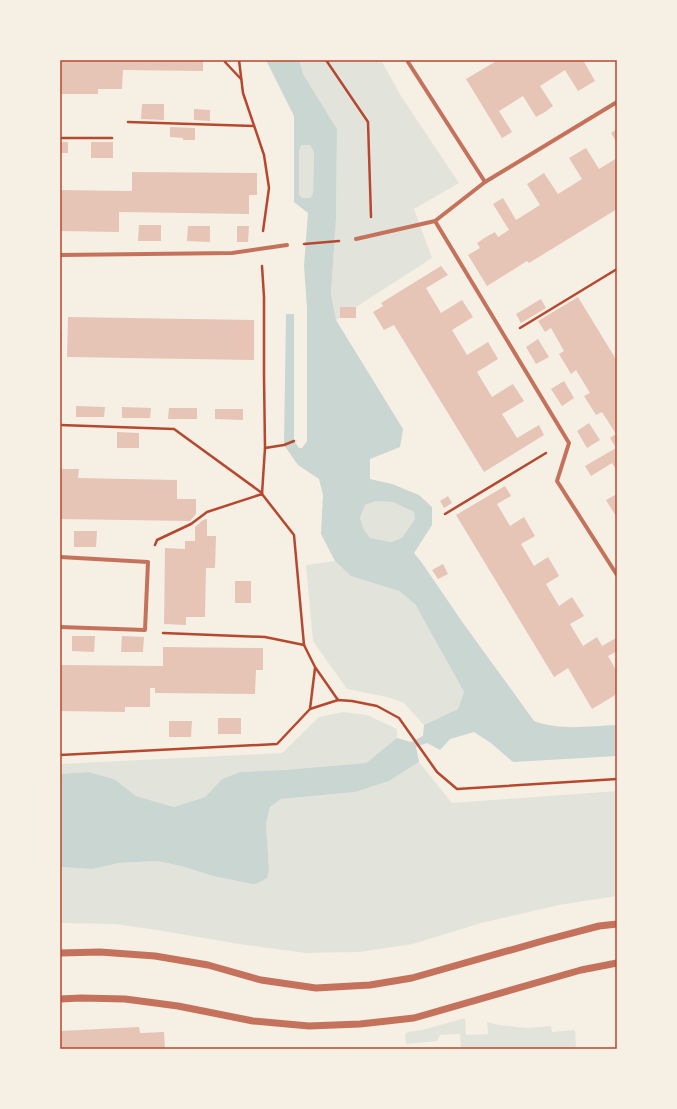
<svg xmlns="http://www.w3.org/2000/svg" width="677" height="1109" viewBox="0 0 677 1109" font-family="Helvetica,sans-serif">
<rect width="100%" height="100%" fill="#f6efe4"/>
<g fill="#e2e4dc">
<path d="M299,60h82l20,36 58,87 -45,26 18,49 -96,62 -5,-26 5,-75 1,-90 -34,-55z"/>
<path d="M301,145h9l4,7 -1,42 -3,4h-8l-3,-4v-42z"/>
<path d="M376,501l17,1 21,10 1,7 -13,20 -11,3 -21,-4 -6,-8 -4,-12 5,-13z"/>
<path d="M335,561l16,15 48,15 16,13 49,88 -6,17 -34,16 -20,-22 -17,-6 -40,-8 -34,-48 -7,-76z"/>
<path d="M343,712l24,3 30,14v9l-31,25 -83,7 -43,2 -18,7 -17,18 -31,10 -38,-11 -22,-17 -25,-7 -29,2v-10l222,-11 37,-36z"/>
<path d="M419,762l33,41 165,-12v105l-58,9 -78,18 -68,21 -54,8 -53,1 -67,-9 -82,-14 -42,-6 -55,-1v-56l32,2 27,-6 38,-2 24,5 32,10 39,8h4l13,-14 -3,-46 4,-17 11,-8 74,-7 34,-11z"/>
<path d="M465,1018l1,17 22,-1 -1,-12 12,3 27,3 25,-2 1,6 23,-2 1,19h-115l-1,-15 -20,1 -3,6 -31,3 -1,-10 3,-2 14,-2z"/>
</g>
<path fill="#c9d6d2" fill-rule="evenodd" d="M266,60h33l4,14 34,55 -1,90 -5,75 5,26 67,109 -3,18 -30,12v20l22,5 27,11 13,12v18l-18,28 8,10 41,60 71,98c27,10 55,5 83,4v31l-104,6 -22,-19 -17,-11 -24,7 -10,11 -13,-7 -11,4 3,15 -30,19 -34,11 -74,7 -11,8 -4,17 3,46 -2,8 -11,6h-4l-39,-8 -32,-10 -24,-5 -38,2 -27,6 -32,-2v-93l29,-2 25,7 22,17 38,11 31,-10 17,-18 18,-7 43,-2 83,-7 31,-25 14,4 12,-6 1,-11 34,-16 6,-17 -49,-88 -16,-13 -48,-15 -16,-15 -14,-27 2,-39 -4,-16 -21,-14 -14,-20 2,-131h8v127l5,7h3l5,-7v-133l-3,-42 4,-53 -14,-11v-86zM301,145h9l4,7 -1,42 -3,4h-8l-3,-4v-42zM376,501l17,1 21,10 1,7 -13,19 -11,4 -21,-4 -6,-8 -4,-12 5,-13z"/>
<g fill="#e6c5b7">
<path d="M60,60h143v11l-80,-1 -1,19h-24v5h-38z"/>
<path d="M498,60h85l12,21 -17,10 -13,-21 -25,16 13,20 -8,6 -9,5 -13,-21 -24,15 13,21 -10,6 -36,-59z"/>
<path d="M142,104h22v16l-23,-1z"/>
<path d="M194,109l16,1v11l-16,-1z"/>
<path d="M170,127l25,1v12h-12v-2l-13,-1z"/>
<path d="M617,129v14l-6,-10z"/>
<rect x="60" y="142" width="8" height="11"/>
<rect x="91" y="142" width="22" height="16"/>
<path d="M586,148l13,21 18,-11v51l-88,54 -2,-2 -40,25 -19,-31 12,-7 -3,-5 9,-6 9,-5 3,5 11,-7 -16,-26 10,-6 13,22 24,-15 -13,-21 17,-11 14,21 24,-15 -13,-21z"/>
<path d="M132,172l125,1v22h-8v19l-130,-2v20l-59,-1v-41l72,1z"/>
<path d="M139,225h22v16h-23z"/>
<path d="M188,226h22v16l-23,-1z"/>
<path d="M237,226h12l-1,16h-11z"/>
<path d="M441,266l7,9 -22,13 15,25 21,-13 11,17 -21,13 15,25 21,-13 10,17 -21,13 15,25 21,-13 11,17 -22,13 15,24 22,-13 5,10 -60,37 -90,-147 -10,5 -11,-18 10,-6 -2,-3z"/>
<path d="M578,297l39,64v110l-5,-8 -21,13 -6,-10 31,-18 -6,-10 6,-4 -14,-22 -6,3 -12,-19 6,-3 -14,-23 -5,4 -12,-20 5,-3 -13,-23 -6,4 -7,-11z"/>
<path d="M541,299l5,9 -25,15 -5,-9z"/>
<rect x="340" y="307" width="16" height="11"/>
<path d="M68,317l186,3v40l-187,-3z"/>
<path d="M60,331h2l-1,36h-1z"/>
<path d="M538,339l11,18 -13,7 -10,-17z"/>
<path d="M564,381l10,17 -12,8 -11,-17z"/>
<path d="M76,406l29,1 -1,10h-28z"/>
<path d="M122,407l29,1 -1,10h-28z"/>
<path d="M169,408h28v11h-29z"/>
<path d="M215,409h28v11l-28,-1z"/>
<path d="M589,423l11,17 -13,8 -10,-17z"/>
<path d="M117,432l22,1v15h-22z"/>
<path d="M60,469h19l-1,9 99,2v19h19v15l-6,7 -130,-2z"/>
<path d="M505,486l6,10 -14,8 13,22 14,-9 11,19 -14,8 13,22 14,-9 6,10 5,9 -13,8 13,22 13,-9 12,19 -14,8 13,22 14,-9 5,9 14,-8 1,13 -9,5 9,16v22l-25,15 -24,-41 -14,9 -98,-162z"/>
<path d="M617,494v24l-11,-18z"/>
<path d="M448,496l4,7 -8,5 -4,-7z"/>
<path d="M207,519v17h9l-1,32h-9l-1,49h-19v8l-22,-1 1,-76 20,1v-8h10v-14l8,-7z"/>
<path d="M74,531h23l-1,16h-22z"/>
<path d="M443,564l5,10 -10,5 -6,-9z"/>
<rect x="235" y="581" width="16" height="22"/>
<path d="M72,636h23l-1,16 -22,-1z"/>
<path d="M122,636l22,1 -1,15h-22z"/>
<path d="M163,647l100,1v22h-7l-1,24 -100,-1v-5h-5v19h-25v5l-65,-1v-46l103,1z"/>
<rect x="218" y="718" width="23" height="16"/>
<path d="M169,721h23l-1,16h-22z"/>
<path d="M139,1027l1,6 24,-1 1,17h-105v-18z"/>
</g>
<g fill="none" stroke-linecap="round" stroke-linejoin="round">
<g stroke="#b5482f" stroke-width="2.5">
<path d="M225,60v2l16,17"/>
<path d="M239,60l4,33 21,62 5,33 -6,43"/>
<path d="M326,60l42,62 3,95"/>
<path d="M128,122l126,4"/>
<path d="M60,138h52"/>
<path d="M304,244l35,-3"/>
<path d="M262,266l2,31v79l1,72 -3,46"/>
<path d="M520,328l97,-59"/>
<path d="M60,425l114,4 88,64"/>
<path d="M265,448l19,-3 10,-4"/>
<path d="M445,514l101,-61"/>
<path d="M155,545l2,-5 34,-16 16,-12 55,-18 32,41 10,110 11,22 23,33"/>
<path d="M163,633l102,4 39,8"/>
<path d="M310,709l5,-41"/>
<path d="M60,755l217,-11 33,-35 28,-9 14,1 25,5 22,12 38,54 20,17 160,-10"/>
</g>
<g stroke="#c5725c" stroke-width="4">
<path d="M408,62l77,120"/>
<path d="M435,221l134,222 -12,38 60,94"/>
<path d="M356,239l79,-18 50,-39 132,-80"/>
<path d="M60,255l172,-2 55,-8"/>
<path d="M60,557l88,5 -3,68 -85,-3"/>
</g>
<g stroke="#c5725c" stroke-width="7">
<path d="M60,953l40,-1 55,4 53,9 53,15 55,8 54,-3 42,-7 134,-38 53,-14 18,-2"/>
<path d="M60,999l21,-1 44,1 53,7 75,15 56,5 51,-2 54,-6 167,-48 36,-7"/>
</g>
</g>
<rect width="677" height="1109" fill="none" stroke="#f6efe4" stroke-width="122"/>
<rect x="61" y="61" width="555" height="987" fill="none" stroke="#b5482f" stroke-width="1.5"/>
</svg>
